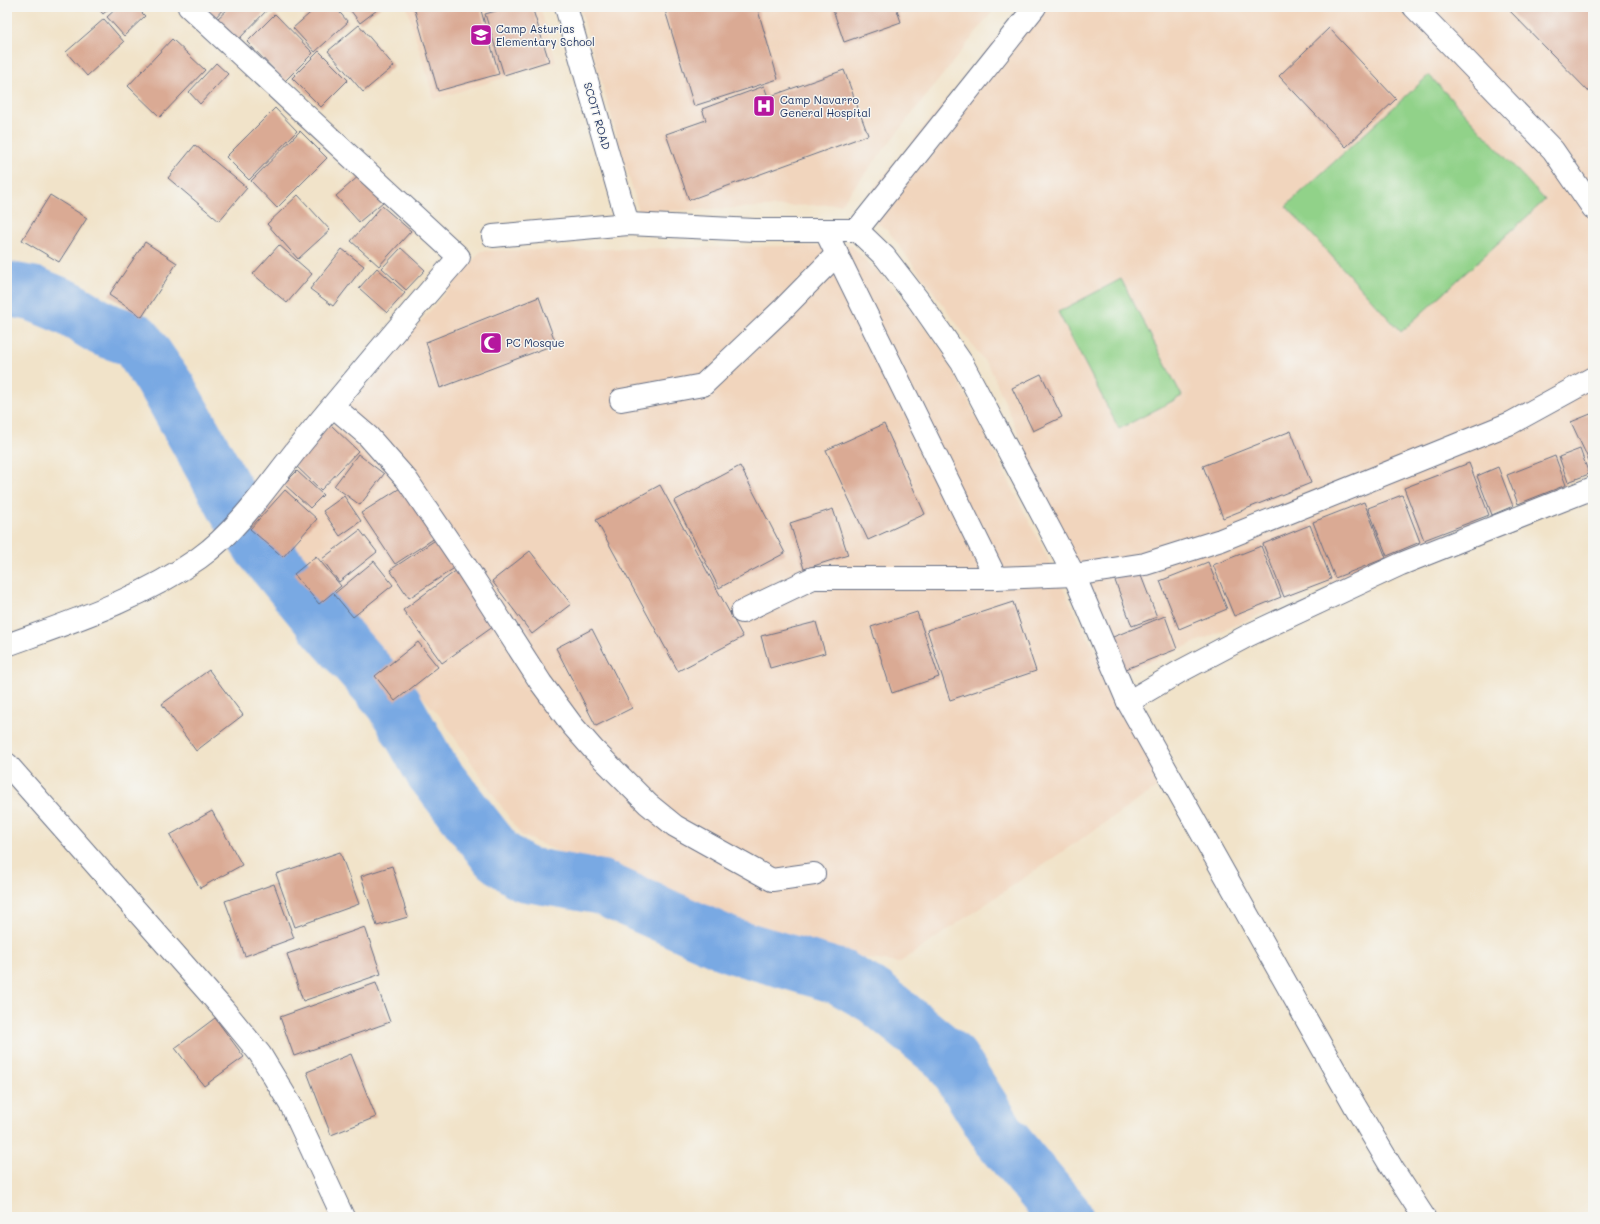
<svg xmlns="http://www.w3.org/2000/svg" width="1600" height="1224" viewBox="0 0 1600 1224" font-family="Mali,sans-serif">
<rect width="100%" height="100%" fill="#f6f6f2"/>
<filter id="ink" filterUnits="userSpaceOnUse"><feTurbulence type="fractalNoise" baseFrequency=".025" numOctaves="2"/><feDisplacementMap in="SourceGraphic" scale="8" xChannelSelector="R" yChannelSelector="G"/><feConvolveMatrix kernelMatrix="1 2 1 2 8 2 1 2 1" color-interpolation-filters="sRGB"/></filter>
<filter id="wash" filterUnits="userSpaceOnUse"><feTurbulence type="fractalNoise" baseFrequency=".012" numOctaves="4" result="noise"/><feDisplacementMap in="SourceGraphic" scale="16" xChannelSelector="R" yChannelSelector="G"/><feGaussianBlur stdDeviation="0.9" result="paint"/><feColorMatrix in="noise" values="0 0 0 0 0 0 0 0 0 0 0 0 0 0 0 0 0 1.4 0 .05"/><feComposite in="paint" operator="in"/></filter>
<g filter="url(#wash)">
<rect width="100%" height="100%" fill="#f1e3c9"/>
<g fill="#f1d5bd">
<path d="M407,7h133l16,55 -122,37z"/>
<path d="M580,7h416l-155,197 -202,8z"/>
<path d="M1022,7h571v464l-471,203 -131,-304 -102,-138 -31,-24z"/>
<path d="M851,245l46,47 46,59 219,433 -263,179 -130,-18 -248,-110 -82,-120 -184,-199 226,-265z"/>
</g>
<g fill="#91d289" stroke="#568074">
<path d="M1429,75l116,125 -144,132 -115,-126z"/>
<path d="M1121,279l61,117 -63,33 -61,-117z"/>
</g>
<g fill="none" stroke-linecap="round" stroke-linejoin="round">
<path stroke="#79a9e3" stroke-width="55" d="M7,289l27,5 34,14 35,21 32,11 33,48 65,116 27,42 67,81 66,75 39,69 66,85 26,18 76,13 130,58 110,32 35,20 76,62 49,78 66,80"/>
</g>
<g id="blocks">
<g fill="#daaa94">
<path d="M97,7h14l-8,7z"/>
<path d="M118,7h18l9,9 -21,20 -17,-19z"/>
<path d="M204,7h21l-10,11z"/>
<path d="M230,7h40l-33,34 -21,-21z"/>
<path d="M281,7h8l-4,4z"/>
<path d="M317,7h18l13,15 -33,30 -22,-24z"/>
<path d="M348,7h33l-21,16z"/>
<path d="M414,7h66l19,67 -61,17z"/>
<path d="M510,7h22l17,54 -45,14 -19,-61z"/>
<path d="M664,7h93l21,72 -84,27z"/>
<path d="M832,7h64l5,15 -57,20z"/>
<path d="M1506,7h87v89z"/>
<path d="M275,14l38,39 -28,28 -38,-39z"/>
<path d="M104,19l20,23 -37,34 -21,-24z"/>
<path d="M359,25l35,41 -31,26 -35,-41z"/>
<path d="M1329,28l67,71 -50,48 -67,-71z"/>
<path d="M172,39l33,31 -45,47 -32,-31z"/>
<path d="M319,51l29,29 -27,27 -29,-29z"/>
<path d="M216,63l12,11 -28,30 -11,-12z"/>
<path d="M844,70l24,65 -179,65 -23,-66 40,-14 -4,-11 62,-23 4,11z"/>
<path d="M275,108l22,23 -48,49 -23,-23z"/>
<path d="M300,131l27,27 -50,50 -26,-27z"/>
<path d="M195,145l52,43 -28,33 -51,-43z"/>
<path d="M360,175l23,27 -24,20 -23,-26z"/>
<path d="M50,195l37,23 -28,44 -37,-22z"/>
<path d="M298,195l32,35 -32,29 -31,-35z"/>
<path d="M382,206l29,25 -32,35 -28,-25z"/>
<path d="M145,242l32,21 -35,54 -33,-22z"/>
<path d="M279,245l33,29 -25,29 -34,-29z"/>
<path d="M401,248l24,22 -19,20 -24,-22z"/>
<path d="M342,249l22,17 -31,40 -23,-17z"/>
<path d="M377,268l28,25 -18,20 -28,-25z"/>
<path d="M539,297l17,47 -116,44 -14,-46z"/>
<path d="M1041,374l21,43 -29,14 -21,-43z"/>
<path d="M1593,413v54h-1l-21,-45z"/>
<path d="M330,424l28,27 -37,39 -28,-27z"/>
<path d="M884,424l41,90 -57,26 -42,-90z"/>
<path d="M1291,431l20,52 -88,35 -20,-52z"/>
<path d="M1580,449l9,25 -21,8 -9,-25z"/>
<path d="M358,454l26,20 -24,31 -26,-19z"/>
<path d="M1555,456l11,29 -48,19 -11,-29z"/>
<path d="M1469,463l20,52 -65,25 -20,-52z"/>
<path d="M740,466l45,87 -66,35 -45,-87z"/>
<path d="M1498,467l15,39 -21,9 -15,-39z"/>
<path d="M297,471l26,24 -13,13 -26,-24z"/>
<path d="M405,485l33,51 -43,28 -34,-51z"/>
<path d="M660,485l83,152 -65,34 -82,-151z"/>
<path d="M285,490l32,29 -34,38 -33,-28z"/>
<path d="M1402,495l18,47 -33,14 -19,-48z"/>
<path d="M344,496l17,25 -21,15 -17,-25z"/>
<path d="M1364,502l22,56 -51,20 -22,-56z"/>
<path d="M833,509l15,46 -44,14 -14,-46z"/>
<path d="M1310,525l21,54 -47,18 -21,-53z"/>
<path d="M360,530l17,22 -38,30 -17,-23z"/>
<path d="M437,539l19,28 -47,31 -19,-28z"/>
<path d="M1261,546l20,51 -47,19 -21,-51z"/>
<path d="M530,551l41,53 -39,30 -40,-53z"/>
<path d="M316,556l25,30 -22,18 -25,-30z"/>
<path d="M374,561l19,24 -40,32 -19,-23z"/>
<path d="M1208,562l19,47 -48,20 -19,-48z"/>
<path d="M1138,568l19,49 -25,9 -18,-48z"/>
<path d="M457,570l40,54 -55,39 -39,-53z"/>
<path d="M1013,602l23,69 -86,29 -23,-70z"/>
<path d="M917,612l22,65 -47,16 -21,-66z"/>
<path d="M1165,616l12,33 -56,22 -13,-32z"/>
<path d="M816,622l9,31 -55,15 -9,-32z"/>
<path d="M592,629l40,79 -36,18 -40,-78z"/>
<path d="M418,642l20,25 -43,34 -20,-25z"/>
<path d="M209,670l34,45 -47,36 -34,-47z"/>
<path d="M212,811l30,54 -42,23 -30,-53z"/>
<path d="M340,852l19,52 -64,23 -19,-53z"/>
<path d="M392,866l16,51 -31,9 -16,-50z"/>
<path d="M274,884l20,54 -49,18 -20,-55z"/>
<path d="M365,927l16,47 -78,27 -16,-47z"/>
<path d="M376,983l14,39 -96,34 -14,-39z"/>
<path d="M215,1018l29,39 -40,29 -29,-38z"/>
<path d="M351,1054l25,63 -45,18 -24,-63z"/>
</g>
</g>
</g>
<g filter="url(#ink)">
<use href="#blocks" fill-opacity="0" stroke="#666e83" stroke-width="1"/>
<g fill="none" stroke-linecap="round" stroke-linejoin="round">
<g stroke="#666e83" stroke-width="24">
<g id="minor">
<path d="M566,7l62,217"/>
<path d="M1414,7l139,143 40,58"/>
<path d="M825,230l171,348"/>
<path d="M857,230l178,-223"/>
<path d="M493,236l135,-12 127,6h102l28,27 34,44 43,62 112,212 54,127 227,404 37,62 32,49"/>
<path d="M621,400l82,-15 81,-77 53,-54"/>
<path d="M333,406l35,30 39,44 58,85 76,118 31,42 21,24 55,55 27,22 97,54 42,-6"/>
<path d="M742,612l71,-34h183l78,-3 71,-11 76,-24 290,-117 82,-45"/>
<path d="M7,645c66,-24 134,-46 192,-87 41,-29 74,-80 106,-119 50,-61 102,-122 154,-182l-270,-250"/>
<path d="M1128,702l51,-30 70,-37 152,-71 192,-76"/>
<path d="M7,764l217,246 36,44 32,53 51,110"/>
</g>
</g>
<use href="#minor" stroke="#fff" stroke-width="22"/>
</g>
</g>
<defs>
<g id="school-square" transform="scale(1.15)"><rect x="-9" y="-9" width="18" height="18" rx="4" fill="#b5179e" stroke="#f6f6f2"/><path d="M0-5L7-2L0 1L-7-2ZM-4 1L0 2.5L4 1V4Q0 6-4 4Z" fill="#fff"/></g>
<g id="hospital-square" transform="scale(1.15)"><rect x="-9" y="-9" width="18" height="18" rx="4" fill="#b5179e" stroke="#f6f6f2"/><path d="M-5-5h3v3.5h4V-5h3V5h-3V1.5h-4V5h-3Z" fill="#fff"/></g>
<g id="mosque-square" transform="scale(1.15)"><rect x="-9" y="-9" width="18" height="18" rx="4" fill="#b5179e" stroke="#f6f6f2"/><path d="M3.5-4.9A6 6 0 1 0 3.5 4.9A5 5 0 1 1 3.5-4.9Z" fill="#fff"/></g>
</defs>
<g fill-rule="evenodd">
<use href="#school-square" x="481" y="35"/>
<use href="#hospital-square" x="764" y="106"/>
<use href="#mosque-square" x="491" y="343"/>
</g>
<g text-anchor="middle" stroke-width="3" stroke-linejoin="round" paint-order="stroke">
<g font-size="11" fill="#1b2f5e" stroke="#f6f6f2" text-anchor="start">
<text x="496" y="33">Camp Asturias<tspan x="496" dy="13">Elementary School</tspan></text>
<text x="780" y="104">Camp Navarro<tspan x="780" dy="13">General Hospital</tspan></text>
<text x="506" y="347">PC Mosque</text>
</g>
<g font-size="11" fill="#1b2f5e" stroke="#f6f6f2">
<text transform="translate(597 116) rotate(74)" y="4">SCOTT ROAD</text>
</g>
</g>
<rect width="1600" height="1224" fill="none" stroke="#f6f6f2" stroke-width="24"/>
</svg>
